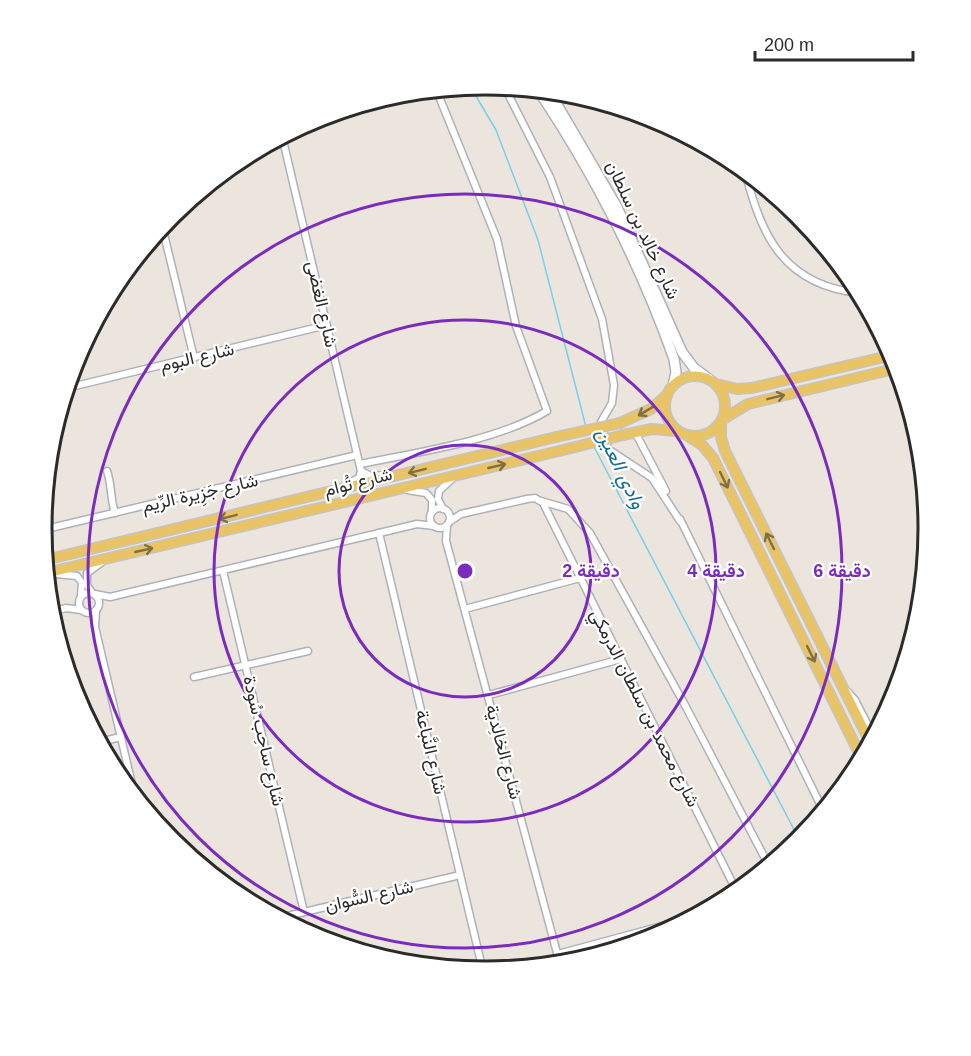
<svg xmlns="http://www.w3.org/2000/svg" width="971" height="1056" viewBox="0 0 971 1056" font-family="Arial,Vazirmatn,sans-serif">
<rect width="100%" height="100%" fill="#ece5de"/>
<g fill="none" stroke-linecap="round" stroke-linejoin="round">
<g stroke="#77cfe8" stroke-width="1.5">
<path d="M470,86l26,44 42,110 48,187"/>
<path d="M593,445l207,396"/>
</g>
<g stroke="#aeb1bb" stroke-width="9">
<g id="street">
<path d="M504,86l46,91 52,142 12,66 -2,18 -11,19 7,27 44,29 28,43"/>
<path d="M282,136l79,335 -2,7 -10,5"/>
<path d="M745,170c15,66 40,116 115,123"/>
<path d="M162,226l32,132"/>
<path d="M67,388l260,-63"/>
<path d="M635,432l31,59"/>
<path d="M360,464c58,-12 136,-23 187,-53l-31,-85 -19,-87 -61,-150"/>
<path d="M107,471c5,14 3,27 8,42"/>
<path d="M361,471l10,5 13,-1"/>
<path d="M407,490l19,3 6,7v12"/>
<path d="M541,501l27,8 22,24 96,174 83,159"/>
<path d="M44,504l7,24"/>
<circle cx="440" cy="518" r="10"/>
<path d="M443,509l-5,-10 1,-8 13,-12"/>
<path d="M680,519l144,293"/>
<path d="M449,522l12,-8 66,-15 8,-1 8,5 194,389"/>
<path d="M447,525l-1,16 114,423"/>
<path d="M42,530l315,-75"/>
<path d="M379,533l104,438"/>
<path d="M223,571l81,341"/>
<path d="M56,574l21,2 5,7 -1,13"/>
<circle cx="89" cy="603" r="10"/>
<path d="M92,593l-5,-8v-12l15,-11"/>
<path d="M95,594l15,3 307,-73 17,2"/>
<path d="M465,609l115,-31"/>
<path d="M96,610l-1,17 40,170"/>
<path d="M50,612l16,-4 15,2"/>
<path d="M194,677l114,-26"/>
<path d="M847,691l8,9 19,37"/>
<path d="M489,695l132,-36"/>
<path d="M99,742l22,-5"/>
<path d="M279,918l181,-43"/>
<path d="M558,954l137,-37"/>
</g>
</g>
<g stroke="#aeb1bb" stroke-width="12">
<g id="secondary">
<path d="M538,90c55,82 103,176 136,269l2,13 -3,14"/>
<path d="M549,91l68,116 65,145 12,16 15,11"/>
</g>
</g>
<g stroke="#c4c4c4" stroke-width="12">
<g id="primary">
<circle cx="695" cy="406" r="30"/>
<path d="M716,384l21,5 15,-1 141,-33"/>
<path d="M723,419l25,-15 150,-36"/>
<path d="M721,422v15l4,14 146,293"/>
<path d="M620,423l31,-14 16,-14"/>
<path d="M623,435l29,-6 24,2"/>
<path d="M688,436l14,9 11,13 149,301"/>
<path d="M45,560l511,-123"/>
<path d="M46,573l513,-122"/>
</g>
</g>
<use href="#street" stroke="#fff" stroke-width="6"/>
<use href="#secondary" stroke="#fff" stroke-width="9"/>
<use href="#primary" stroke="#e9c466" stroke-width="9"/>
<g stroke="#c4c4c4" stroke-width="12" stroke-linecap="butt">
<g id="primary-bridge">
<path d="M556,437l64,-14"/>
<path d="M559,451l64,-16"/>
</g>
</g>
<use href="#primary-bridge" stroke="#e9c466" stroke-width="9"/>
</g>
<defs><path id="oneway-shaft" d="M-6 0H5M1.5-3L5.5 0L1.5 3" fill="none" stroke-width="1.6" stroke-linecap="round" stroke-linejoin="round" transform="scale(1.5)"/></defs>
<g stroke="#807046">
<use href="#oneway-shaft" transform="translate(776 397) rotate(-14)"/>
<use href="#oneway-shaft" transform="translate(646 411) rotate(149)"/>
<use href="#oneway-shaft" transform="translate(497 466) rotate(-13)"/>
<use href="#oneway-shaft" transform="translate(417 471) rotate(166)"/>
<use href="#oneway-shaft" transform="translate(724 480) rotate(64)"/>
<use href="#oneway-shaft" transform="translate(228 517) rotate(166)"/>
<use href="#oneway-shaft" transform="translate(770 541) rotate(-116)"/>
<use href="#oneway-shaft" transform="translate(144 550) rotate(-13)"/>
<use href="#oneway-shaft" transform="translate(811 654) rotate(64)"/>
</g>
<g fill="none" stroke="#7b2cbf" stroke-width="3">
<circle cx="465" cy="571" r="126"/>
<circle cx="465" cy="571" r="251"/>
<circle cx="465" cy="571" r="377"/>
</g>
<g text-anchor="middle" stroke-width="4.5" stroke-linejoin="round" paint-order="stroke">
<g font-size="18" fill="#2b2b2b" stroke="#fff">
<text transform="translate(643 230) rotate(65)" y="6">شارع خالِد بن سلطان</text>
<text transform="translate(322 304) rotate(77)" y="6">شارع الغضى</text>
<text transform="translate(197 357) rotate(-13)" y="6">شارع البوم</text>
<text transform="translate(358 482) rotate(-14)" y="6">شارع تُوام</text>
<text transform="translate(200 493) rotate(-13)" y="6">شارع جَزِيرة الرِّيم</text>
<text transform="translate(645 708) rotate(63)" y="6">شارع محمد بن سلطان الدرمكي</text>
<text transform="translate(264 741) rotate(77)" y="6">شارع ساحِب سُودة</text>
<text transform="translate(431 752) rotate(77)" y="6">شارع النَّباعة</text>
<text transform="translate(504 752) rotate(75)" y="6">شارع الخالِدية</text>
<text transform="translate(369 896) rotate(-13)" y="6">شارع السُّوان</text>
</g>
<g font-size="20" font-style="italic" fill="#156f95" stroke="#fff">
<text transform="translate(621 468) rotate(64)" y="7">وادي العين</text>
</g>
</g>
<path d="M0 0H971V1056H0ZM52 528a433 433 0 1 1 866 0a433 433 0 1 1-866 0Z" fill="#fff" fill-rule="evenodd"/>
<path fill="none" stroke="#2b2b2b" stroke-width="3" d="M52 528a433 433 0 1 1 866 0a433 433 0 1 1-866 0Z"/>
<circle cx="465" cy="571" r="9" fill="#7b2cbf" stroke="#fff" stroke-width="3"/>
<g font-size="18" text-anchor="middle" font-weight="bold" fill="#7b2cbf" stroke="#fff" stroke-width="4.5" stroke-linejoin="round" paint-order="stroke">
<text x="591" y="577">2 دقيقة</text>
<text x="716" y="577">4 دقيقة</text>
<text x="842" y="577">6 دقيقة</text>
</g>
<path d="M755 51v9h158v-9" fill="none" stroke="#2b2b2b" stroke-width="3"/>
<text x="764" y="51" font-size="18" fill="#2b2b2b" stroke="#ffffff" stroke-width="4.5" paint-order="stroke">200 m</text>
</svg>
